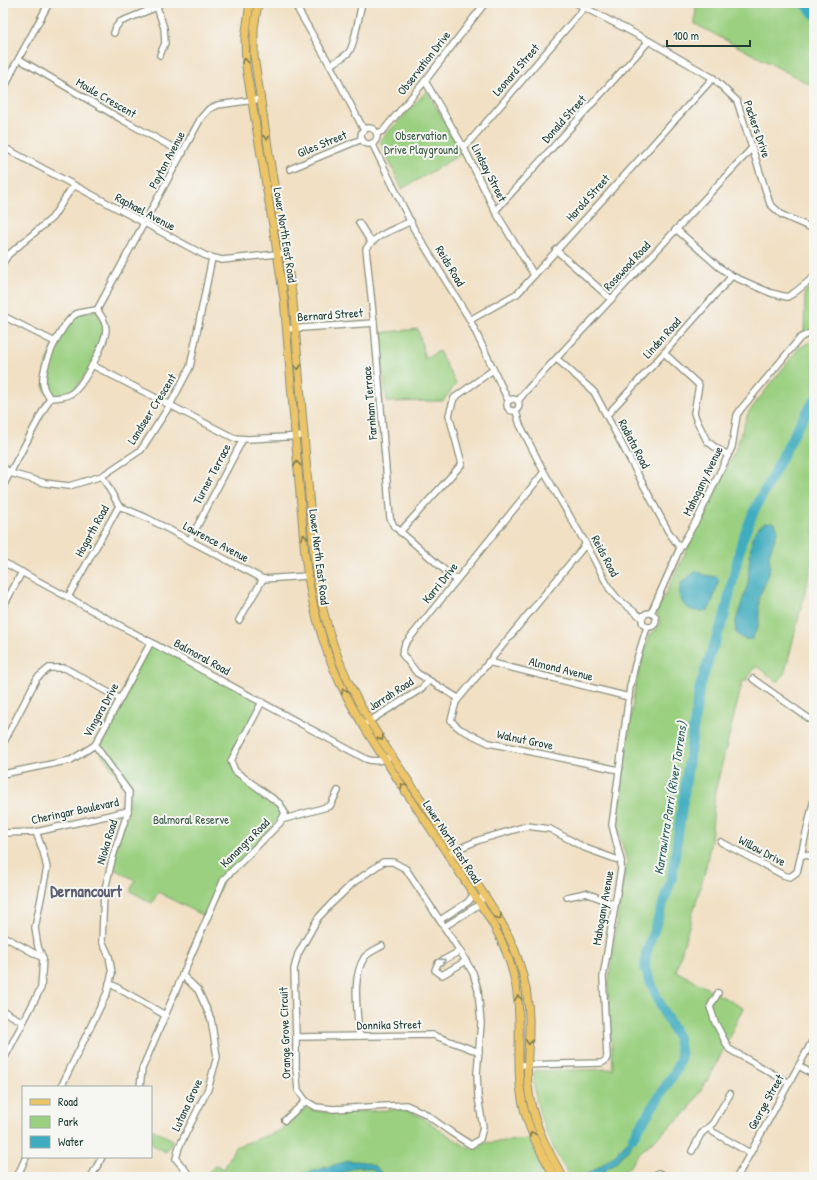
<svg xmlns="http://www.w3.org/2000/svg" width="817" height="1180" viewBox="0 0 817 1180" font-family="'Patrick Hand',sans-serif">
<rect width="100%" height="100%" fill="#f6f6f2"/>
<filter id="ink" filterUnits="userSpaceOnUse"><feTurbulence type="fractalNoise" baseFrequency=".025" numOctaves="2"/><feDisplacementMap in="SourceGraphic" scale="8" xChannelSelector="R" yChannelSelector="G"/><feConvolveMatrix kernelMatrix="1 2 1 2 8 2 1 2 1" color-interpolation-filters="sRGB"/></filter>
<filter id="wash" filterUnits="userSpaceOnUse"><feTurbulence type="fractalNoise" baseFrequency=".012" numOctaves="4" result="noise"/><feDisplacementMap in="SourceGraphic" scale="16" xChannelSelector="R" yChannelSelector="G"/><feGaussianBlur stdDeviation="0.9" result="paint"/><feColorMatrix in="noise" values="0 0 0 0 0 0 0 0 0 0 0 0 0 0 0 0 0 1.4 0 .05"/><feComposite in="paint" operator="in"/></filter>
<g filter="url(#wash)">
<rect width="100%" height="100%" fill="#f1e0c4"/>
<g fill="#9bd081" stroke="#5d865a">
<path d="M696,3h118v86l-3,-4 -116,-61z"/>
<path d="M427,91l36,62 -61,36 -22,-48z"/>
<path d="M814,284v45l-10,6 1,-43z"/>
<path d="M97,310l9,20 -14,35 -20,28 -22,5 -6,-10 2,-22 9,-24 20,-27z"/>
<path d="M418,329l7,30 14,-8 17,33 -13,17 -56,1 -9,-69z"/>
<path d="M814,340v216l-29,116 -7,10 -22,-16 -10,15 -3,-1 -28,112 -4,49 -6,30 -29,100 67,37 -29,61 -26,42 -50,43 -10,15 -13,8h-45c-16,-26 -30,-53 -35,-84 -1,-7 -1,-15 -1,-22l79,-2 -5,-83 12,-88 7,-36 -10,-38 18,-137 14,-52 7,-5 4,-8 -2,-5 -1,-6 78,-160 13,-38 51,-65z"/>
<path d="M151,642l111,60 -31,59 4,10 45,33 5,9 -61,66 -17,39 -49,-26 -6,11 -22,-12 5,-11 -25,-13 18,-56 1,-19 -34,-47z"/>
<path d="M307,1107l8,4 17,2 73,-4 18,9 26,18 21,13 7,-1 7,-5 45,-4 20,38h-346l13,-12 8,4 11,-22 44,-16z"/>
<path d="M152,1129l21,11 -7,12 -15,-8v-13z"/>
</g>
<g fill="#40acbf" stroke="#30747a">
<path d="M773,522l3,3 2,5 -9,25 1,12 -3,12 -8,18v27l-7,15c-8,1 -11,-1 -16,-6l-1,-9 13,-41 1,-18 3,-28 7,-10 5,-4z"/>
<path d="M698,571l6,4 13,2 2,2 -7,24 -4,7c-20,5 -32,-7 -27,-27l14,-11z"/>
<path d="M640,1126l-10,21 -13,14 -20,16h-16c28,-14 39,-26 59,-51z"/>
<path d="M348,1161c17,0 27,1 36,16h-5c-3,-9 -15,-10 -24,-10 -18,12 -41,10 -62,10z"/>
</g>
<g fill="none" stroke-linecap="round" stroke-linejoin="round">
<g stroke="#40acbf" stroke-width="10">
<path d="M805,3l9,11"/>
<path d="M633,1137l42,-65 6,-15 -3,-19 -15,-27 -18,-42 1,-15 26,-77 27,-187 11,-35 14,-37 18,-78 12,-29 46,-88 14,-22"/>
</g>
</g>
</g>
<g filter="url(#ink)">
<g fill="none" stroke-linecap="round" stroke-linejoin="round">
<g stroke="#888e7c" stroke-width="8">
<g id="minor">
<path d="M294,3l36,62 34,65"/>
<path d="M576,3l73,38 64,37 24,23 33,103 12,11 32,14"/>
<path d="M157,7l7,21 1,15 -5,12"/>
<path d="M114,33l2,-6 4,-5 37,-15 3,-4"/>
<path d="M19,59l102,60 62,34"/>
<path d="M330,65c6,-4 14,-7 19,-13 6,-8 10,-38 13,-49"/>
<path d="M425,81l39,67 31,63 39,64"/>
<path d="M3,92l11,-25 35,-64"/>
<circle cx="369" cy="136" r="8"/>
<path d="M377,133l6,-2 4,-5 38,-45 60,-78"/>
<path d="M372,143l42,86 56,91 37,78 3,2"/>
<path d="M3,147l203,109 16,4 64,-7"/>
<path d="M464,148l120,-140"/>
<path d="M290,169l72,-30"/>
<path d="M495,211l154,-170"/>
<path d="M411,221c-15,8 -35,13 -45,28l8,74 16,195 4,8 62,54"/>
<path d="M359,223l12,19"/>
<path d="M676,229l43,38 13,9 39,17 16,4 7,-4 20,-16"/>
<path d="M556,250l55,49"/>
<path d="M3,263l5,-8 44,-37 21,-32"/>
<path d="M97,310l104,-192 8,-9 9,-4 43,-6"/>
<path d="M97,310c5,7 9,12 9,20 -1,14 -23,56 -34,63 -6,4 -15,5 -22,5 -2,-3 -5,-6 -6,-10 -6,-17 17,-65 32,-74 7,-3 14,-3 21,-4z"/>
<path d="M3,316l52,26"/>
<path d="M470,320l48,-27 195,-215"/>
<path d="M287,329l87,-6"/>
<path d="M664,353l35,32 -5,28 3,8 10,20 9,7 12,7"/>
<path d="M557,359l37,33 74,139 12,17"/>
<path d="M92,365l142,73 14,1 56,-3"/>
<circle cx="513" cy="405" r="6"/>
<path d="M518,401l7,-9 227,-244"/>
<path d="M516,411l4,14 24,47 42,72 23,44 8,10 25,20"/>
<path d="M607,415l57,-62 68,-77"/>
<path d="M3,467l7,6 35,10 24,3 33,-10 39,-26 29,-45 20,-38 22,-109"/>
<path d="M3,486l47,-88"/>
<path d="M119,506l28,12 116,61 44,-3"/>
<path d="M400,532l62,-68 -13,-49 5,-17 39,-28"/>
<path d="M190,540l53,-101"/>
<path d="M586,544l-130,158 -5,18 3,4 6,5 29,14 130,27"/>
<path d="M3,562l363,197c10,4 17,1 26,-3"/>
<path d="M68,597l51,-91 -17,-30"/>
<path d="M3,607l19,-35"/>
<path d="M651,613l29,-65 19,-32 33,-69 5,-32 4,-6 59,-71 14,-7"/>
<circle cx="649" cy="620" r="7"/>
<path d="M239,620l24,-41"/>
<path d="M488,662l141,35"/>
<path d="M753,679l61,43"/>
<path d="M458,698l-41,-25 -15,-19 3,-10 139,-172"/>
<path d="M363,725l58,-36 8,-8"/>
<path d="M3,744l34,-66 12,-10h16l55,31"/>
<path d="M3,774l68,-14 24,-15 56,-103"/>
<path d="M281,820l49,-14 8,-15"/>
<path d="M3,833l33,-1 92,-21"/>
<path d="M721,842l62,33 7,2 7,-5 17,-73"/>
<path d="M451,852l28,-12 48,-14 23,3 35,19 36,13"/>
<path d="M801,854l13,3"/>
<path d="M383,862h10l13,7 54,82 13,22 5,17 3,33 -4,50 1,24 5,30 -3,12 -9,6 -19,-12 -28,-20 -18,-8 -73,4 -17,-2 -10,-6 -8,-11 -2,-22v-31l-2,-68 4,-15 20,-36 13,-14 22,-21z"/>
<path d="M567,897l19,-4 28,11"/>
<path d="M440,920l28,-18 6,-8"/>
<path d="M444,927l36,-23 3,-10"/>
<path d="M3,936l40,22"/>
<path d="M460,951l-22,12 -3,7 7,5 24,-14"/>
<path d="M182,975l16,15 13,29 6,38 -9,32 -29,58 -3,12 11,13 2,5"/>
<path d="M109,983l56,32"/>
<path d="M718,993l-8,14 5,15 14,27 60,34"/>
<path d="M3,1011l20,11"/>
<path d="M359,1036c-1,-24 -8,-57 5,-78 3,-5 13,-9 18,-12"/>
<path d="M296,1037l137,-2 46,17"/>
<path d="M3,1061l38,-73 2,-30 -5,-11 -3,-19 12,-60 -4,-17 -7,-19"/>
<path d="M519,1065l82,-2 4,-2 2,-4 -4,-80 18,-108v-8l-9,-36 18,-138 5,-22 12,-38"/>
<path d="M799,1066l15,9"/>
<path d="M61,1087l46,-94 5,-20 -3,-17 -7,-15 2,-48 9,-37 15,-45 1,-19 -34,-47"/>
<path d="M140,1087l2,-18 82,-190 56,-56 5,-10 -5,-9 -45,-33 -4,-10 31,-59"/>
<path d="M285,1120l21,-19"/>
<path d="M709,1128l4,4 37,21"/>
<path d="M692,1151l9,-17 12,-11 17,-29"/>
<path d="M17,1177l9,-20"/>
<path d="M91,1177l11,-20"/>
<path d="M653,1177l5,-4 9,4"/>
<path d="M737,1177l77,-139"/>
</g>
</g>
<g stroke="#888e7c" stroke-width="9">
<g id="major">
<path d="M250,3l-5,35 1,29 27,159 11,73 21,256c5,44 16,87 35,128 18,38 43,73 66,109 28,41 55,83 82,124 20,32 31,66 31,104 1,24 -2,49 2,73 4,31 18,57 34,84"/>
<path d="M258,3l-4,26v27l18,117 12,67 9,61 21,255c5,50 19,97 42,141 18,35 42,68 64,101 13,18 23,37 36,55 22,34 49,67 62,106 8,23 12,47 11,71 0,18 -3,36 -1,55 3,34 18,63 35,92"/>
</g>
</g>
<use href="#minor" stroke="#fff" stroke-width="5.5"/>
<use href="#major" stroke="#edc569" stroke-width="7"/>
</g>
<defs><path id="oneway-chevron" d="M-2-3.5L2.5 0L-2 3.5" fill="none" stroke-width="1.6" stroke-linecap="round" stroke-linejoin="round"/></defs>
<g stroke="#7c7a4c">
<use href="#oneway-chevron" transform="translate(245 61) rotate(-94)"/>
<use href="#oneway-chevron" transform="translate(267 137) rotate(81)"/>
<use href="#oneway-chevron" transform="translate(298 367) rotate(85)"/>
<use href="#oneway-chevron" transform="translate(297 464) rotate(-95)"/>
<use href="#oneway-chevron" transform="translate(304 537) rotate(-95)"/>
<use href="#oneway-chevron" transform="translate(344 691) rotate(-117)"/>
<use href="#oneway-chevron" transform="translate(381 738) rotate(58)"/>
<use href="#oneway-chevron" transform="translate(403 786) rotate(-123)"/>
<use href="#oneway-chevron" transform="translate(499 917) rotate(59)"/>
<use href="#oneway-chevron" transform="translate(518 998) rotate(-97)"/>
<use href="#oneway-chevron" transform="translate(529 1042) rotate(94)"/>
<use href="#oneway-chevron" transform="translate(532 1134) rotate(-112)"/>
</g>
<use stroke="#8f9e9a" href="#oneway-chevron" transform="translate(443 961) rotate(-35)"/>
</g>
<g text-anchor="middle" stroke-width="4" stroke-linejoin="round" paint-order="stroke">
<g font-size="12" fill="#1f3d34" stroke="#f6f6f2">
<text transform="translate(424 63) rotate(-52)" y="4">Observation Drive</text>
<text transform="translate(516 70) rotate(-49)" y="4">Leonard Street</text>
<text transform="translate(106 98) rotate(30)" y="4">Moule Crescent</text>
<text transform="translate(564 119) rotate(-48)" y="4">Donald Street</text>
<text transform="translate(757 129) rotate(71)" y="4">Packers Drive</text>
<text transform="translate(322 144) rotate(-22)" y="4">Giles Street</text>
<text transform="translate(167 160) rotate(-62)" y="4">Payton Avenue</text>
<text transform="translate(489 173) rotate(63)" y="4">Lindsay Street</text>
<text transform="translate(588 198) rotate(-48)" y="4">Harold Street</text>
<text transform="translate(145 212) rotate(28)" y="4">Raphael Avenue</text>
<text transform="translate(285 235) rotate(81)" y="4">Lower North East Road</text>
<text transform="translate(450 266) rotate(59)" y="4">Reids Road</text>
<text transform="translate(627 266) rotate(-47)" y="4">Rosewood Road</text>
<text transform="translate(330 315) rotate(-4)" y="4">Bernard Street</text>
<text transform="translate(662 338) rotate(-48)" y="4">Linden Road</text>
<text transform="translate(370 403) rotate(-95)" y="4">Farnham Terrace</text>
<text transform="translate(152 409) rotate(-58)" y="4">Landseer Crescent</text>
<text transform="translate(634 444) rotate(62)" y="4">Radiata Road</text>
<text transform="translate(212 474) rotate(-62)" y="4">Turner Terrace</text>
<text transform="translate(703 481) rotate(-64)" y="4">Mahogany Avenue</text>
<text transform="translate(92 531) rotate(-61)" y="4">Hogarth Road</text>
<text transform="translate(216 542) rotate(28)" y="4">Lawrence Avenue</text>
<text transform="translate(605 556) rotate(62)" y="4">Reids Road</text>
<text transform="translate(319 557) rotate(83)" y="4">Lower North East Road</text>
<text transform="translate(440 583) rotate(-51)" y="4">Karri Drive</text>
<text transform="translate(202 657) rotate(29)" y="4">Balmoral Road</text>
<text transform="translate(561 669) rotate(14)" y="4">Almond Avenue</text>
<text transform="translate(391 694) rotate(-33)" y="4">Jarrah Road</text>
<text transform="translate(101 710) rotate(-61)" y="4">Vingara Drive</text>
<text transform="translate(525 740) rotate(12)" y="4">Walnut Grove</text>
<text transform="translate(75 811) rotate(-12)" y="4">Cheringar Boulevard</text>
<text transform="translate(107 842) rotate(-73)" y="4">Nioka Road</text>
<text transform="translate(452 842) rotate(57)" y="4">Lower North East Road</text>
<text transform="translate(245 843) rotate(-45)" y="4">Kanangra Road</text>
<text transform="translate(762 851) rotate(28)" y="4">Willow Drive</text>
<text transform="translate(603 908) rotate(-80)" y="4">Mahogany Avenue</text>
<text transform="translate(389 1025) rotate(-1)" y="4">Donnika Street</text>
<text transform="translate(285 1033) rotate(-92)" y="4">Orange Grove Circuit</text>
<text transform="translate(766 1102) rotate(-61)" y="4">George Street</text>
<text transform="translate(187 1105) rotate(-65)" y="4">Lutana Grove</text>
</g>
<g font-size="12" fill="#385a43" stroke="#f6f6f2">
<text x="421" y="140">Observation<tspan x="421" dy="14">Drive Playground</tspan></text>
<text x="191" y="824">Balmoral Reserve</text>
</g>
<g font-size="13" font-style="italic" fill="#295e5e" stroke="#f6f6f2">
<text transform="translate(670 798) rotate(-81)" y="5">Karrawirra Parri (River Torrens)</text>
</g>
<g font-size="16" font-weight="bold" fill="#5c6071" stroke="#f6f6f2">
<text x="86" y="897">Dernancourt</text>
</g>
</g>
<rect width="817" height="1180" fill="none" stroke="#f6f6f2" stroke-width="16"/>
<rect x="22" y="1086" width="130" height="72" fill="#f6f6f2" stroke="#a0aca6"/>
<rect x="30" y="1099" width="20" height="6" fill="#edc569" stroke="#a0aca6"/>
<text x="58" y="1106" font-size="12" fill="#1f3d34">Road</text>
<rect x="30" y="1116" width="20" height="12" fill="#9bd081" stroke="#a0aca6"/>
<text x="58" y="1126" font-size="12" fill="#1f3d34">Park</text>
<rect x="30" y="1136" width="20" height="12" fill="#40acbf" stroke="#a0aca6"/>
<text x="58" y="1146" font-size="12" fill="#1f3d34">Water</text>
<path d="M667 40v6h83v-6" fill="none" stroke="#1f3d34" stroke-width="2"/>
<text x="673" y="40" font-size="12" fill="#1f3d34" stroke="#f6f6f2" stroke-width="3" paint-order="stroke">100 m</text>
</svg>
